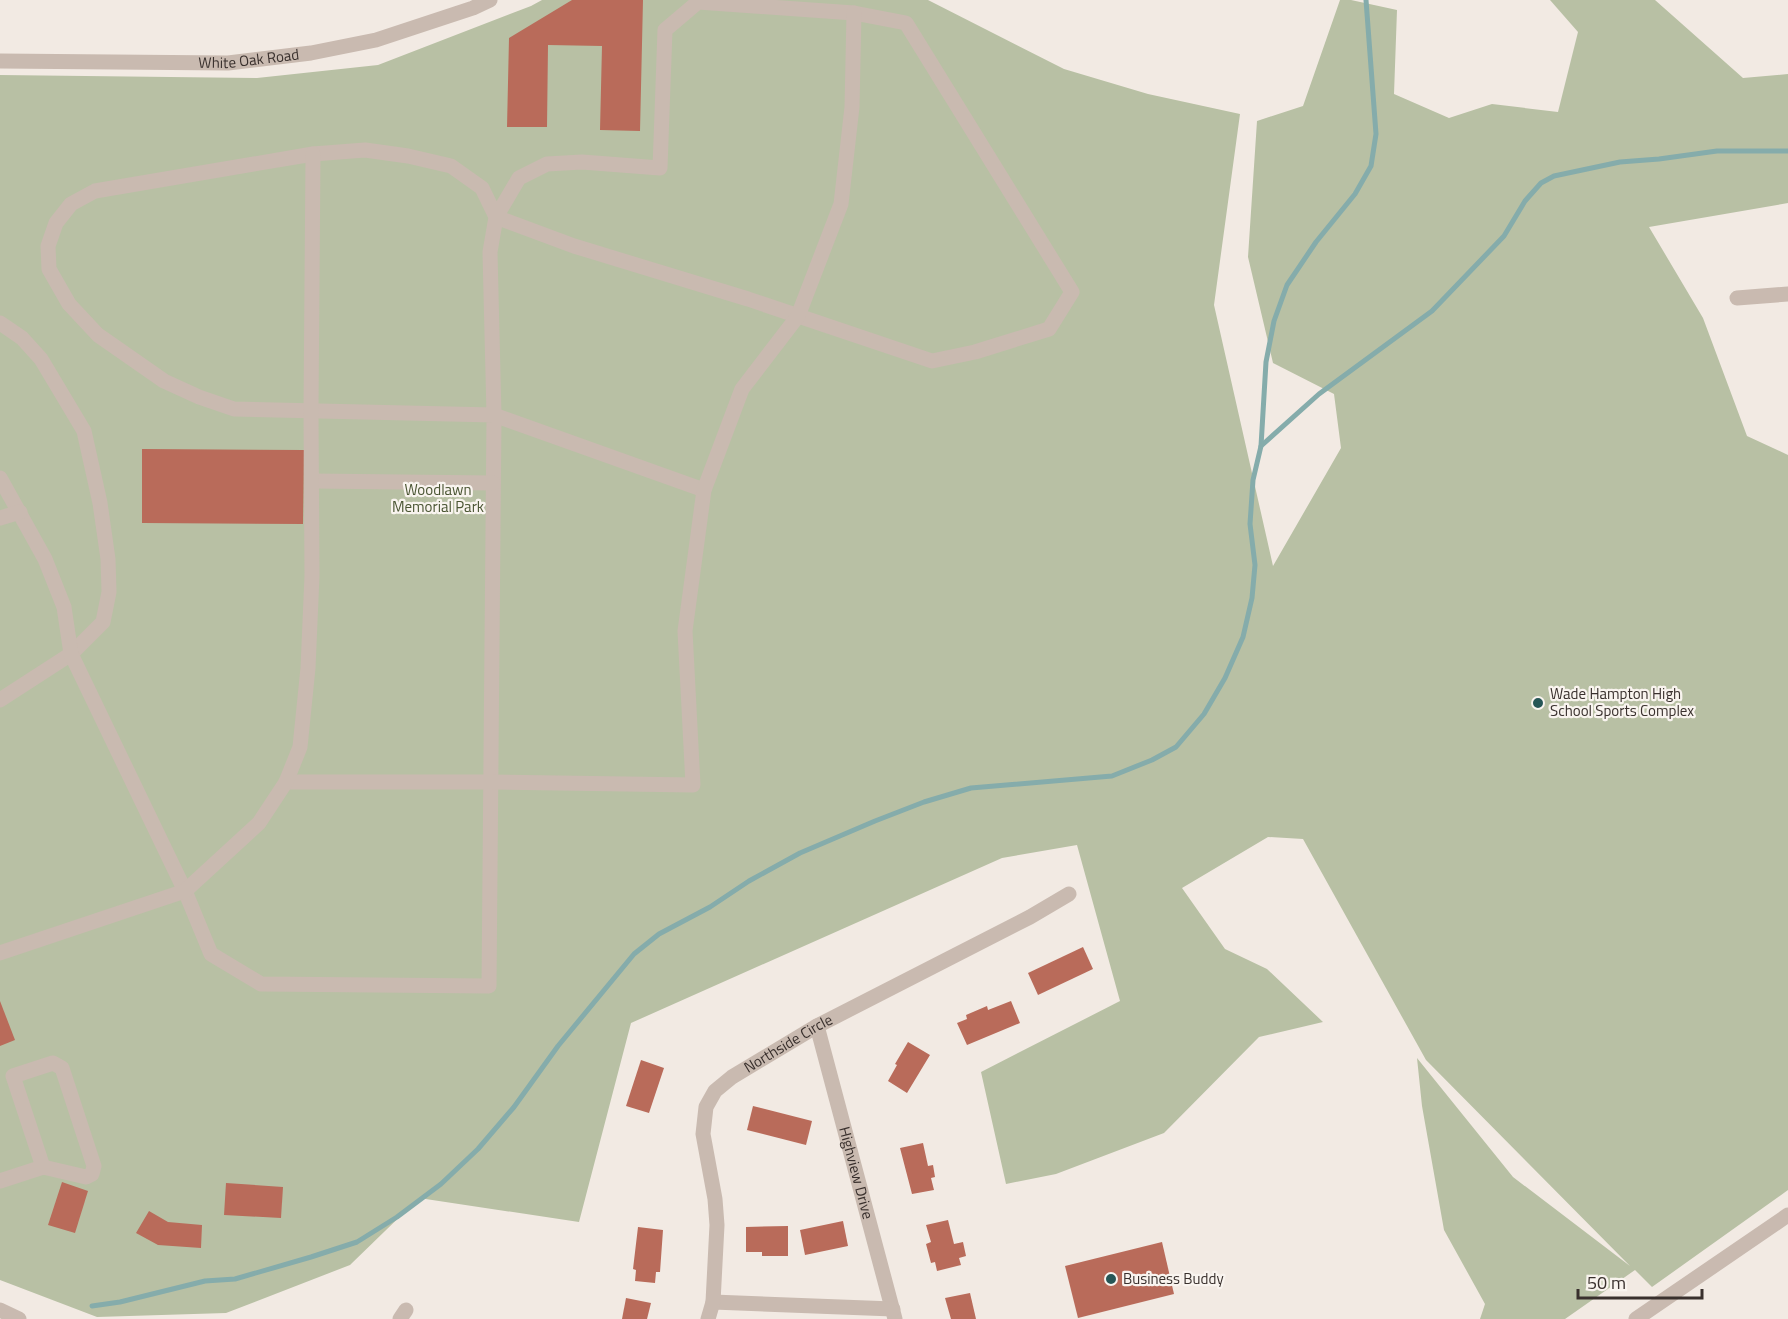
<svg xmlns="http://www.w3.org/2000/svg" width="1788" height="1319" viewBox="0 0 1788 1319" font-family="'Titillium Web',sans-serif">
<rect width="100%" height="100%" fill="#f2eae3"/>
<path fill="#b8c0a4" d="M542,0h386l136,69 84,25 92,20 -26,191 59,261 68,-118 -7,-54 -61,-31 -25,-106 9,-136 46,-15 37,-106h11l46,10 -3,84 55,24 43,-14 66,8 20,-80 -28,-32h105l88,78 45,-4v129l-139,24 54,91 44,118 41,19v735l-136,97 -17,-17 -70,49h-85l5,-15 -41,-74 -22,-124 -5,-48 96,119 117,89 -204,-206 -123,-221 -35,-2 -86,51 43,61 42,20 56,53 -64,15 -95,96 -108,41 -50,10 -25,-112 139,-71 -43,-156 -75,13 -371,165 -52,199 -160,-24 -69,67 -124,48 -129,4 -97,-37v-1205l257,3 121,-13 153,-59z"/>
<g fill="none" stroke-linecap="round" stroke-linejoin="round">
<g stroke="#85acab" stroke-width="5">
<path d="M1261,446l58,-52 113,-83 72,-75 21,-35 16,-18 13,-7 66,-14 39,-3 58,-8h71"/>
<path d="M92,1306l28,-4 85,-21 30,-2 76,-22 46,-15 40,-25 44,-33 37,-35 36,-42 44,-61 76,-92 25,-20 51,-27 39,-26 51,-28 75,-32 49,-19 47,-14 141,-12 40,-16 24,-13 28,-33 21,-36 18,-41 9,-39 3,-33 -5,-41 3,-44 8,-34 5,-84 8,-41 13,-36 29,-43 39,-48 16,-28 5,-32 -10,-134"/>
</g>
</g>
<g fill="#b96b5a">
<path d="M572,0h71l-3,131 -40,-1 2,-84 -54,-1 -1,82h-40l2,-89z"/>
<path d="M142,449l162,1 -1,74 -161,-1z"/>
<path d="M1083,947l10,22 -55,26 -10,-22z"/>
<path d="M0,1001l15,39 -15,6z"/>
<path d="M1011,1001l9,22 -53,22 -10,-22 10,-4 -1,-4 21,-9 1,4z"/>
<path d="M908,1042l22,13 -23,38 -19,-12 9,-16 -2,-1z"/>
<path d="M641,1060l23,8 -15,45 -23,-7z"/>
<path d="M753,1106l59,15 -6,24 -59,-15z"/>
<path d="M923,1143l5,23 5,-1 2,12 -4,1 3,12 -22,4 -12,-46z"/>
<path d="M62,1182l26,9 -13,42 -27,-8z"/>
<path d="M226,1183l57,4 -2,31 -57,-3z"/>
<path d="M149,1211l19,11 34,3 -1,23 -43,-3 -22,-12z"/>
<path d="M948,1220l6,24 9,-2 3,14 -7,2 2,7 -24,6 -2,-9 -4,1 -5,-19 5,-2 -5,-17z"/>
<path d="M843,1221l5,25 -43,9 -5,-25z"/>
<path d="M788,1226v30h-26v-4h-16v-25z"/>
<path d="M638,1227l25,3 -3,42h-4l-1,11 -20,-2 1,-11 -3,-1z"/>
<path d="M1162,1242l12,52 -96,24 -13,-52z"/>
<path d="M970,1293l6,26h-25l-6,-21z"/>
<path d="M626,1298l25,5 -4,16h-25z"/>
</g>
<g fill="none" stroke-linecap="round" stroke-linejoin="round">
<g stroke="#c9bab0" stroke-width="15">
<path id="s1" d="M0,61l228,2 83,-10 65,-13 97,-32 17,-8"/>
<path d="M1737,298l51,-4"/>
<path d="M0,323l22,15 19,21 43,72 16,72 8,56 1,33 -6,30 -32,32 -71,46"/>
<path d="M0,478l45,81 19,48 7,47 114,237 26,63 50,30 228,2 5,-571 -4,-163 6,-35 23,-39 28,-14 35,-2 78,6 5,-138 33,-28 156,11 52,10 166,269 -23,37 -74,23 -43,9 -184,-62 -174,-53 -78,-29 -14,-29 -31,-22 -43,-10 -43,-6 -52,4 -218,37 -24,13 -15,19 -8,23 1,23 20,35 29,31 66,46 35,16 35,12 260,6 210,75"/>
<path d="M312,481l181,2"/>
<path d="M0,518l20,-6"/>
<path d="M286,782h205l202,3 -8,-154 19,-141 38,-101 56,-73 43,-112 11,-97 2,-94"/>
<path d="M0,953l185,-62 74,-68 27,-41 14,-35 8,-79 4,-92 -1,-165 2,-257"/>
<path id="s2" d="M817,1026l78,293"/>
<path d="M0,1181l43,-14 43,10 6,-3 2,-8 -32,-98 -9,-5 -40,13 30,91"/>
<path d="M713,1302l180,7"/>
<path d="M0,1310l19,9"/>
<path d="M400,1319l6,-9"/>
<path id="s3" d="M708,1319l5,-17 4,-77 -2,-26 -12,-65 3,-27 9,-16 17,-14 85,-51 213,-109 39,-23"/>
<path d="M1636,1319l152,-104"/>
</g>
</g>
<g fill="#265656" stroke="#f9f4ef" stroke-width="2">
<circle cx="1538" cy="703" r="6"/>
<circle cx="1111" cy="1279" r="6"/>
</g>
<g text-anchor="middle" stroke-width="4.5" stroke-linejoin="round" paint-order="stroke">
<g font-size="15" fill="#39302d" stroke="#f9f4ef">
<text dy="5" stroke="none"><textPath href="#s1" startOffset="249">White Oak Road</textPath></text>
<text dy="5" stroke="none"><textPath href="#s3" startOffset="320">Northside Circle</textPath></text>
<text dy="5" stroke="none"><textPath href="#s2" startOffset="152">Highview Drive</textPath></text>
</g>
<g font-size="15" fill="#4a5533" stroke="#f9f4ef">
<text x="438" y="495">Woodlawn<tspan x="438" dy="17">Memorial Park</tspan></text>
</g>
<g font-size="15" fill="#39302d" stroke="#f9f4ef" text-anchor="start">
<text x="1550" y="699">Wade Hampton High<tspan x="1550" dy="17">School Sports Complex</tspan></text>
<text x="1123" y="1284">Business Buddy</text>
</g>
</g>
<path d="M1578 1289v9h124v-9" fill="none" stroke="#39302d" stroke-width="3"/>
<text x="1587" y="1289" font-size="18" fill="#39302d" stroke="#f9f4ef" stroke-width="4.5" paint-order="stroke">50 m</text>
</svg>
